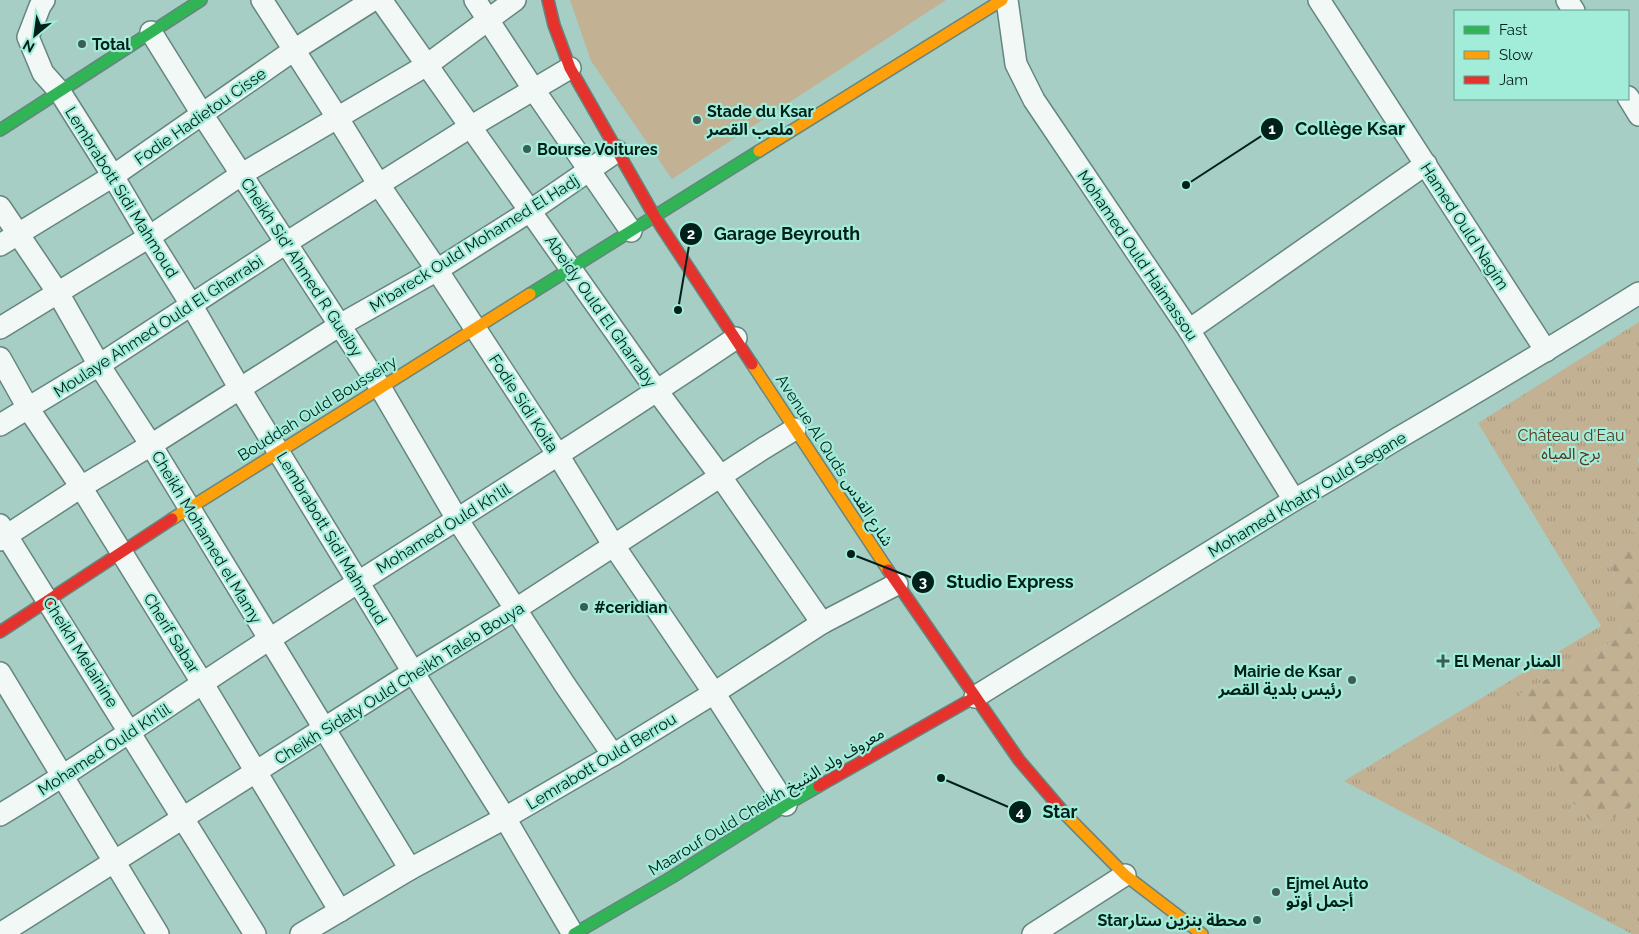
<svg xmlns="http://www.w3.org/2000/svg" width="1639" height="934" viewBox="0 0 1639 934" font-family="Raleway,'Noto Sans Arabic',sans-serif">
<defs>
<pattern id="forest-firs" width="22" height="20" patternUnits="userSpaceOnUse" patternTransform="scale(1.25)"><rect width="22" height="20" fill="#c3b194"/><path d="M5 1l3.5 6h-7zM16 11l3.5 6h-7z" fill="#a6987f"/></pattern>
<pattern id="park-tufts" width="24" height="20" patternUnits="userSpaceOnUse" patternTransform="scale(1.25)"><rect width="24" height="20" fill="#c3b194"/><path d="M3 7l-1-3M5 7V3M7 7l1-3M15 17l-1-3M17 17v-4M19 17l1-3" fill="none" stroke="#a6987f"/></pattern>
</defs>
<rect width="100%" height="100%" fill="#a6cec4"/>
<path fill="url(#forest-firs)" d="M1639,522v280l-41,26 -33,-33 -7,-33 -29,-28 -9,-40 100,-57 3,-34 -13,-41z"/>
<path fill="url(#park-tufts)" d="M1639,322v135l-1,3 1,4v58l-29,40 13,41 -3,34 -100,57 9,40 29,28 7,33 33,33 41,-26v132h-7l-288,-153 257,-155 -123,-203z"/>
<path fill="#c3b194" d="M570,0h376l-274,179 -81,-118z"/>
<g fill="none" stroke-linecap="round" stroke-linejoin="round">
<g stroke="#65867f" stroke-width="24">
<g id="street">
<path d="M44,0l-4,6 -12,31 15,36 17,19 53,84 36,61 43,69 48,83 173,283 92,146 68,116"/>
<path d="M262,0l75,117 42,68 58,85 121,185 56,91 100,147 72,112"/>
<path d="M381,0l276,391 64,86 101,146"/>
<path d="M475,0l59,90 97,141"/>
<path d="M1007,0l9,64 18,36 155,230 105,170"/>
<path d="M1319,0l227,351"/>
<path d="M1567,0l7,11"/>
<path d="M151,32l51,82 178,273 77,132 108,166 48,70"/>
<path d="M1628,97l11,18"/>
<path d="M0,207l58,86 41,72 52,80 259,424"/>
<path d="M0,245l113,-69 181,-126 79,-50"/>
<path d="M0,328l149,-91 93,-63 185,-109 88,-65"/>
<path d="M1189,330l237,-166"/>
<path d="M0,358l28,50 53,79 122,197 137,227"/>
<path d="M0,425l99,-60 187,-122 184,-116 100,-59"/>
<path d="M0,525l255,409"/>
<path d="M0,540l81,-53 70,-42 189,-120 97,-55 93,-59 87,-60"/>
<path d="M0,673l158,261"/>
<path d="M975,697l319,-197c35,-19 68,-40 101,-60 82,-48 164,-97 244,-147"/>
<path d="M0,815c93,-56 181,-119 273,-178 154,-100 311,-196 463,-299"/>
<path d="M0,934l413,-262 103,-63 248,-161 31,-19"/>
<path d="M301,934l109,-65 95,-51 108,-63 101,-62 108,-70 75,-39"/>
<path d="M1033,934l92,-59"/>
</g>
</g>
<g stroke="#65867f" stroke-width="14">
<g id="fast">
<path d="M0,130l201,-130"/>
<path d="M530,294l229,-143"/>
<path d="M574,934l98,-57 114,-72 33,-19"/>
</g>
</g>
<g stroke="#65867f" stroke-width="14">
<g id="slow">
<path d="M759,151l243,-151"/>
<path d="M752,364l136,206"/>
<path d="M172,519l358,-225"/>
<path d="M1066,815l59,60 77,59"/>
</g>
</g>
<g stroke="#65867f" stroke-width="14">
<g id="jam">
<path d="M548,0l6,25 16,43 85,149 97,147"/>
<path d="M888,570l131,190 47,55"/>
<path d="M0,632l172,-113"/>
<path d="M819,786l156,-89"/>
</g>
</g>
<use href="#street" stroke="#f2f8f6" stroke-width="21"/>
<use href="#fast" stroke="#30b455" stroke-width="11"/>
<use href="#slow" stroke="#ff9f0a" stroke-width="11"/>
<use href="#jam" stroke="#e5322d" stroke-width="11"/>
</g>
<g fill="#3b5d56" stroke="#a2edd9" stroke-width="2">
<circle cx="82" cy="44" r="5"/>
<circle cx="697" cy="120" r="5"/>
<circle cx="527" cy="149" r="5"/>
<circle cx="584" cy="607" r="5"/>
<path d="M1440.5 653.5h5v5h5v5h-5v5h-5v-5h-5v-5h5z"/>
<circle cx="1352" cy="680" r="5"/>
<circle cx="1276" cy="892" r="5"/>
<circle cx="1257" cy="920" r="5"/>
</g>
<g text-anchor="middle" stroke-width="4.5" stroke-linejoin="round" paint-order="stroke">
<g font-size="16" font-weight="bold" fill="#01201a" stroke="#a2edd9" text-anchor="start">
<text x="92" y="50">Total</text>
<text x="707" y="117">Stade du Ksar<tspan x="707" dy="18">ملعب القصر</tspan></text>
<text x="537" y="155">Bourse Voitures</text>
<text x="594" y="613">#ceridian</text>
<text x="1454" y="667">El Menar المنار</text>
<text x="1342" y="677" text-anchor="end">Mairie de Ksar<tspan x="1342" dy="18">رئيس بلدية القصر</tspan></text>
<text x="1286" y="889">Ejmel Auto<tspan x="1286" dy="18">أجمل أوتو</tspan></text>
<text x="1247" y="926" text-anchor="end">Starمحطة بنزين ستار</text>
</g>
<g font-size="16" fill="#01201a" stroke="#a2edd9">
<text transform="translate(200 116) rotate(-35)" y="6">Fodie Hadietou Cisse</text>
<text transform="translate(122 192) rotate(58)" y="6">Lembrabott Sidi Mahmoud</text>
<text transform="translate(1465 226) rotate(57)" y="6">Hamed Ould Nagim</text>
<text transform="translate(474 243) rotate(-32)" y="6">M'bareck Ould Mohamed El Hadj</text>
<text transform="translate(1138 255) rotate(56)" y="6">Mohamed Ould Haimassou</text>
<text transform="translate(302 267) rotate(57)" y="6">Cheikh Sid' Ahmed R Gueiby</text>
<text transform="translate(601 311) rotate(55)" y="6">Abeidy Ould El Gharraby</text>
<text transform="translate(158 326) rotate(-33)" y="6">Moulaye Ahmed Ould El Gharrabi</text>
<text transform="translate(524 403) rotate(57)" y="6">Fodie Sidi Koita</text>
<text transform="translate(317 408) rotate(-32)" y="6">Bouddah Ould Bousseiry</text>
<text transform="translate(835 460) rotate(57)" y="6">Avenue Al Quds شارع القدس</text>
<text transform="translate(1307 494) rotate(-31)" y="6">Mohamed Khatry Ould Segane</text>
<text transform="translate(443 528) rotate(-32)" y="6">Mohamed Ould Kh'lil</text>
<text transform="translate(207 537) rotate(59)" y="6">Cheikh Mohamed el Mamy</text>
<text transform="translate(332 538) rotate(59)" y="6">Lembrabott Sidi Mahmoud</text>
<text transform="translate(172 633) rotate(58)" y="6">Cherif Sabar</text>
<text transform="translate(81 652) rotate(58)" y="6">Cheikh Melainine</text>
<text transform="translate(399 683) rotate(-32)" y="6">Cheikh Sidaty Ould Cheikh Taleb Bouya</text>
<text transform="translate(104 749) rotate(-33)" y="6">Mohamed Ould Kh'lil</text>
<text transform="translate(601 761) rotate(-31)" y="6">Lemrabott Ould Berrou</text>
<text transform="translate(766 801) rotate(-31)" y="6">Maarouf Ould Cheikh معروف ولد الشيخ</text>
</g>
<g font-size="16" fill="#58361d" stroke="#a2edd9">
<text x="1571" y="441">Château d'Eau<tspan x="1571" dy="18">برج المياه</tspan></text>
</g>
</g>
<path fill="none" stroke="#01201a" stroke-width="2" d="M1186 185L1272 129M678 310L691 234M851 554L923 582M941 778L1020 812"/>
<g fill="#01201a" stroke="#a2edd9" stroke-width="2">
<circle cx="1186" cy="185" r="5"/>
<circle cx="678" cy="310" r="5"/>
<circle cx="851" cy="554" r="5"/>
<circle cx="941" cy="778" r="5"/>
<circle cx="1272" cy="129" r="12"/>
<circle cx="691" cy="234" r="12"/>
<circle cx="923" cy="582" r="12"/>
<circle cx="1020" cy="812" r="12"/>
</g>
<g font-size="15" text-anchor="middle" font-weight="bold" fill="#fff">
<text x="1272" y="134">1</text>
<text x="691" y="239">2</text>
<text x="923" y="587">3</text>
<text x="1020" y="817">4</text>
</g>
<g font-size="18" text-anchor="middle" font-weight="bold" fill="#01201a" stroke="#a2edd9" stroke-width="4.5" stroke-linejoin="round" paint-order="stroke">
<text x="1350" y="135">Collège Ksar</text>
<text x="787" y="240">Garage Beyrouth</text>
<text x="1010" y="588">Studio Express</text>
<text x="1060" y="818">Star</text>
</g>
<rect x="1454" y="10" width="175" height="90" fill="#a2edd9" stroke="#629b8d"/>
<rect x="1464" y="26" width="25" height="8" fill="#30b455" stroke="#629b8d"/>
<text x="1499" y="35" font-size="15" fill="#01201a">Fast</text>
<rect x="1464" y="51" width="25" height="8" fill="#ff9f0a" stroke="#629b8d"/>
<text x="1499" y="60" font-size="15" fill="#01201a">Slow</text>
<rect x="1464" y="76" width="25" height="8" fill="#e5322d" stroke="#629b8d"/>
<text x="1499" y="85" font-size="15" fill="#01201a">Jam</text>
<g transform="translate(35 35) rotate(209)" stroke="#a2edd9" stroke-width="4" paint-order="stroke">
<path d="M0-4L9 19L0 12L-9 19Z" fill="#01201a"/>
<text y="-8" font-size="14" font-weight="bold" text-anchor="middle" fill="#01201a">N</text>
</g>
</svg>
